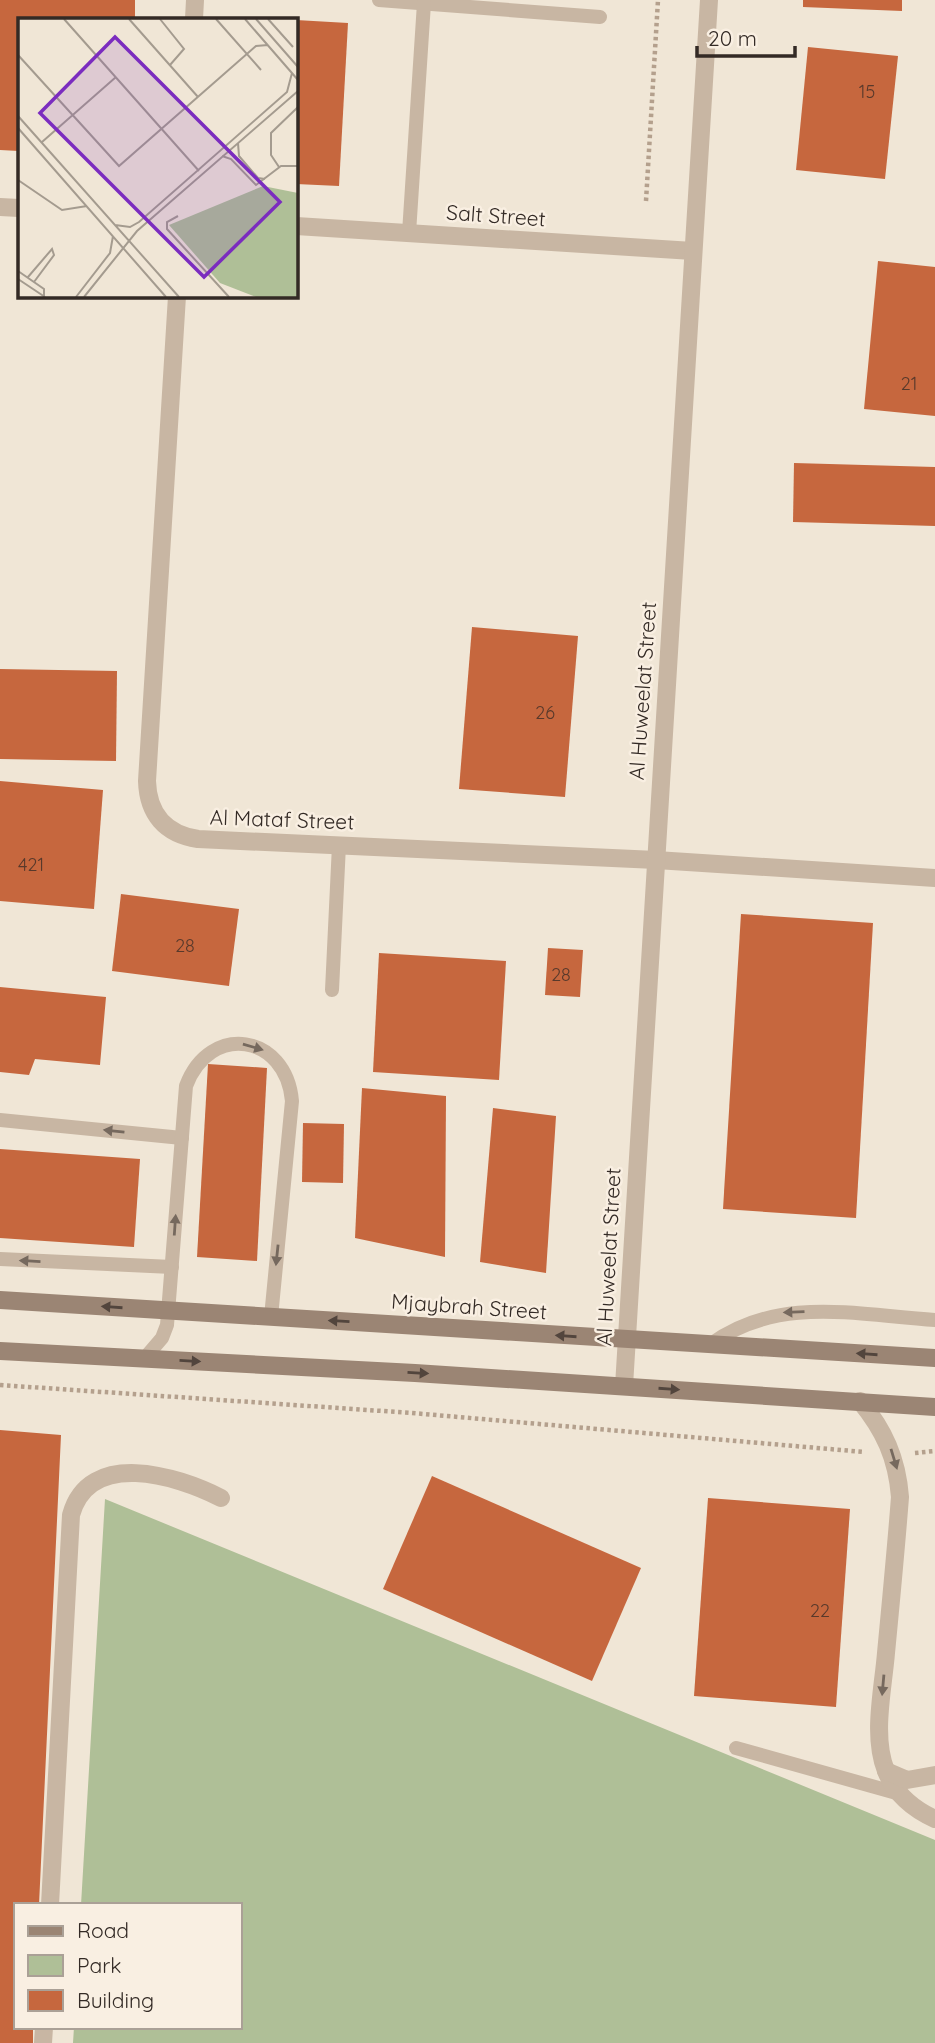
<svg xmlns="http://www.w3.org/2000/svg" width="935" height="2043" viewBox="0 0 935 2043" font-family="Quicksand,sans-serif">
<rect width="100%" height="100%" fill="#f0e6d6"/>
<path fill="#afbf97" d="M105,1499l830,341v203h-862l1,-16h166v-122h-159z"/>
<g fill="#c6673e">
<path d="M0,0h135v19h-116v132l-19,-1z"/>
<path d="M803,0h99v11l-99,-4z"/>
<path d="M296,20l52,3 -9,163 -43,-2z"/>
<path d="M808,47l90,9 -13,123 -89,-9z"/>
<path d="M878,261l57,6v149l-71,-7z"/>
<path d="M794,463l141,4v59l-142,-4z"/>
<path d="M472,627l106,9 -13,161 -106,-8z"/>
<path d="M0,669l117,2 -1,90 -116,-2z"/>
<path d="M0,781l103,9 -9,119 -94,-8z"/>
<path d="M121,894l118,15 -10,77 -117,-15z"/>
<path d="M741,914l132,9 -17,295 -133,-9z"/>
<path d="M548,948l35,2 -3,47 -35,-2z"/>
<path d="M379,953l127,8 -7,119 -126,-8z"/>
<path d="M0,987l106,10 -6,68 -65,-6 -6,16 -29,-3z"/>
<path d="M208,1064l59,4 -10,193 -60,-4z"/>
<path d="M362,1088l84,8 -1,161 -90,-19z"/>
<path d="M493,1108l63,8 -10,157 -66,-11z"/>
<path d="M303,1123l41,1 -1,59 -41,-1z"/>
<path d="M0,1149l140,10 -6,88 -134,-9z"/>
<path d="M0,1430l61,5 -22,470h-23v122h17v16h-33z"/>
<path d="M432,1476l209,92 -49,113 -209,-92z"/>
<path d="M708,1498l142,11 -14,198 -142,-11z"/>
</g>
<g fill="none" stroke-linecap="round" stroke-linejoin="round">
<g stroke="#b4a08d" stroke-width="4.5" stroke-dasharray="3.5 3.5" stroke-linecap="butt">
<path d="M646,201l12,-201"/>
<path d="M0,1385l412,28 452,39"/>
<path d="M915,1453l20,-2"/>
</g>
<g stroke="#c8b6a3" stroke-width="14">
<path d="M379,0l221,17"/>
<path d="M409,233l15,-230"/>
<path d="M332,990l7,-145"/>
<path d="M0,1120l182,18"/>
<path d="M0,1259l172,8"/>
<path d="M711,1344c68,-49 145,-29 224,-24"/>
<path d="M144,1359l18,-21 5,-13 19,-239c24,-64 100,-52 106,15l-21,216"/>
<path d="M736,1748l164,46"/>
</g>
<g stroke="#c8b6a3" stroke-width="18">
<path d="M194,19l1,-19"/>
<path d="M0,207l19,1"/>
<path d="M296,226l397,25"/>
<path d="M177,296l-30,485c1,33 18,53 51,58l458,21 279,18"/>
<path d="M624,1386l85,-1386"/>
<path d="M860,1401c24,29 37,57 40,96 -4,52 -9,104 -14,156 -3,37 -14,83 0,118 9,23 27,38 49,48"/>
<path d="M886,1771l21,9 28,-5"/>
<path d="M50,1905l21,-390c18,-66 105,-40 150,-17"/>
<path d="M43,2043l1,-16"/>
</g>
<g stroke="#9b8574" stroke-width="18">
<path d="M0,1300l935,58"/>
<path d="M0,1351l415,22 520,34"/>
</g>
</g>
<defs><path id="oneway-solid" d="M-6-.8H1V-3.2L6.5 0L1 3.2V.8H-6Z" transform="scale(1.75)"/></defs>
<g fill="#76695e">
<use href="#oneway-solid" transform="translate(253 1047) rotate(16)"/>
<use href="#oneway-solid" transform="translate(114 1131) rotate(-174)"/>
<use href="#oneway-solid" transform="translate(175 1225) rotate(-86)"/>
<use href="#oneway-solid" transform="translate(277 1255) rotate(96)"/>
<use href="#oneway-solid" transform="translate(30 1261) rotate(-177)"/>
<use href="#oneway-solid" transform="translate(794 1312) rotate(178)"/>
<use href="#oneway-solid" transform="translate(894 1459) rotate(73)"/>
<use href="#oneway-solid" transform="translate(883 1685) rotate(95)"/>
</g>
<g fill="#52453d">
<use href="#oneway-solid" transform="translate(112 1307) rotate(-176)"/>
<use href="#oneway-solid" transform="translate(339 1321) rotate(-177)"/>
<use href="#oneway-solid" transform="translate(566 1336) rotate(-176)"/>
<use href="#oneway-solid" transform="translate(867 1354) rotate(-176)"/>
<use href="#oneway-solid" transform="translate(190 1361) rotate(3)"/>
<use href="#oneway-solid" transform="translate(418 1373) rotate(3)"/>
<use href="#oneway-solid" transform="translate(669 1389) rotate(4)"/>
</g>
<g text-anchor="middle" stroke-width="5" stroke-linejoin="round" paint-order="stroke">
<g font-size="18" fill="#58392b">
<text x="867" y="98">15</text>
<text x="909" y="390">21</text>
<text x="545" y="719">26</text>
<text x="31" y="871">421</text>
<text x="185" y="952">28</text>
<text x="561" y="981">28</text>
<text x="820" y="1617">22</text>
</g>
<g font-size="21" fill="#332a25" stroke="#f9efe2">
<text transform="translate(496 216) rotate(4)" y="7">Salt Street</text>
<text transform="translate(643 691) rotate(-86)" y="7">Al Huweelat Street</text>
<text transform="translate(282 820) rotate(2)" y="7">Al Mataf Street</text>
<text transform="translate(609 1257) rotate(-87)" y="7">Al Huweelat Street</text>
<text transform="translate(469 1307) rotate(4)" y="7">Mjaybrah Street</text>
</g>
</g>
<g transform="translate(18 18)">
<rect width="280" height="280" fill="#f0e6d6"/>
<path d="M245,168l35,7v104h-42l-36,-14 -51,-58z" fill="#afbf97"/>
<path fill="none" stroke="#a49b8f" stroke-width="2" d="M46,1l135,152M111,1l69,78M142,1l24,30 -14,16M198,1l45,51M227,1l53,61M238,1l42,48M250,1l25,28M0,37l101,111 137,-120 12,-1M0,98l161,181M0,110l148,169M24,124l74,-65M220,125l1,13 19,22 7,1M204,138l9,3 25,26 25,-19h17M261,149l-8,-12v-22l27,-26M0,162l44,30 25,-4M160,198l-11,6v7l62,68M97,207l15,2 9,-5 148,-130 5,-19M0,253l26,18v8M10,259l24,-28 2,6 -20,27M0,261l27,18M58,279l34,-44 3,-17M66,279l53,-66 161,-140"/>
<path fill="#7b2cbf" fill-opacity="0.15" stroke="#7b2cbf" stroke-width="3.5" d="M97,19l165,165 -76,75 -164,-164z"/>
<rect width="280" height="280" fill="none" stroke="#332a25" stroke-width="3.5"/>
</g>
<rect x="14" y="1903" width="228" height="126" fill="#f9efe2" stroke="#aaa096" stroke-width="2"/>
<rect x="28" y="1926" width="35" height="10" fill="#9b8574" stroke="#aaa096" stroke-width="2"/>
<text x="77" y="1938" font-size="21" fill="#332a25">Road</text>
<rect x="28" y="1955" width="35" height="21" fill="#afbf97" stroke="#aaa096" stroke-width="2"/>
<text x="77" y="1973" font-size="21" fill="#332a25">Park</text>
<rect x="28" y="1990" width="35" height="21" fill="#c6673e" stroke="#aaa096" stroke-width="2"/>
<text x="77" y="2008" font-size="21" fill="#332a25">Building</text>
<path d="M697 46v10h98v-10" fill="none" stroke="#332a25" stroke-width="3.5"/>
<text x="708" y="46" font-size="21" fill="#332a25" stroke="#f9efe2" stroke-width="5" paint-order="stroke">20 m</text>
</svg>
